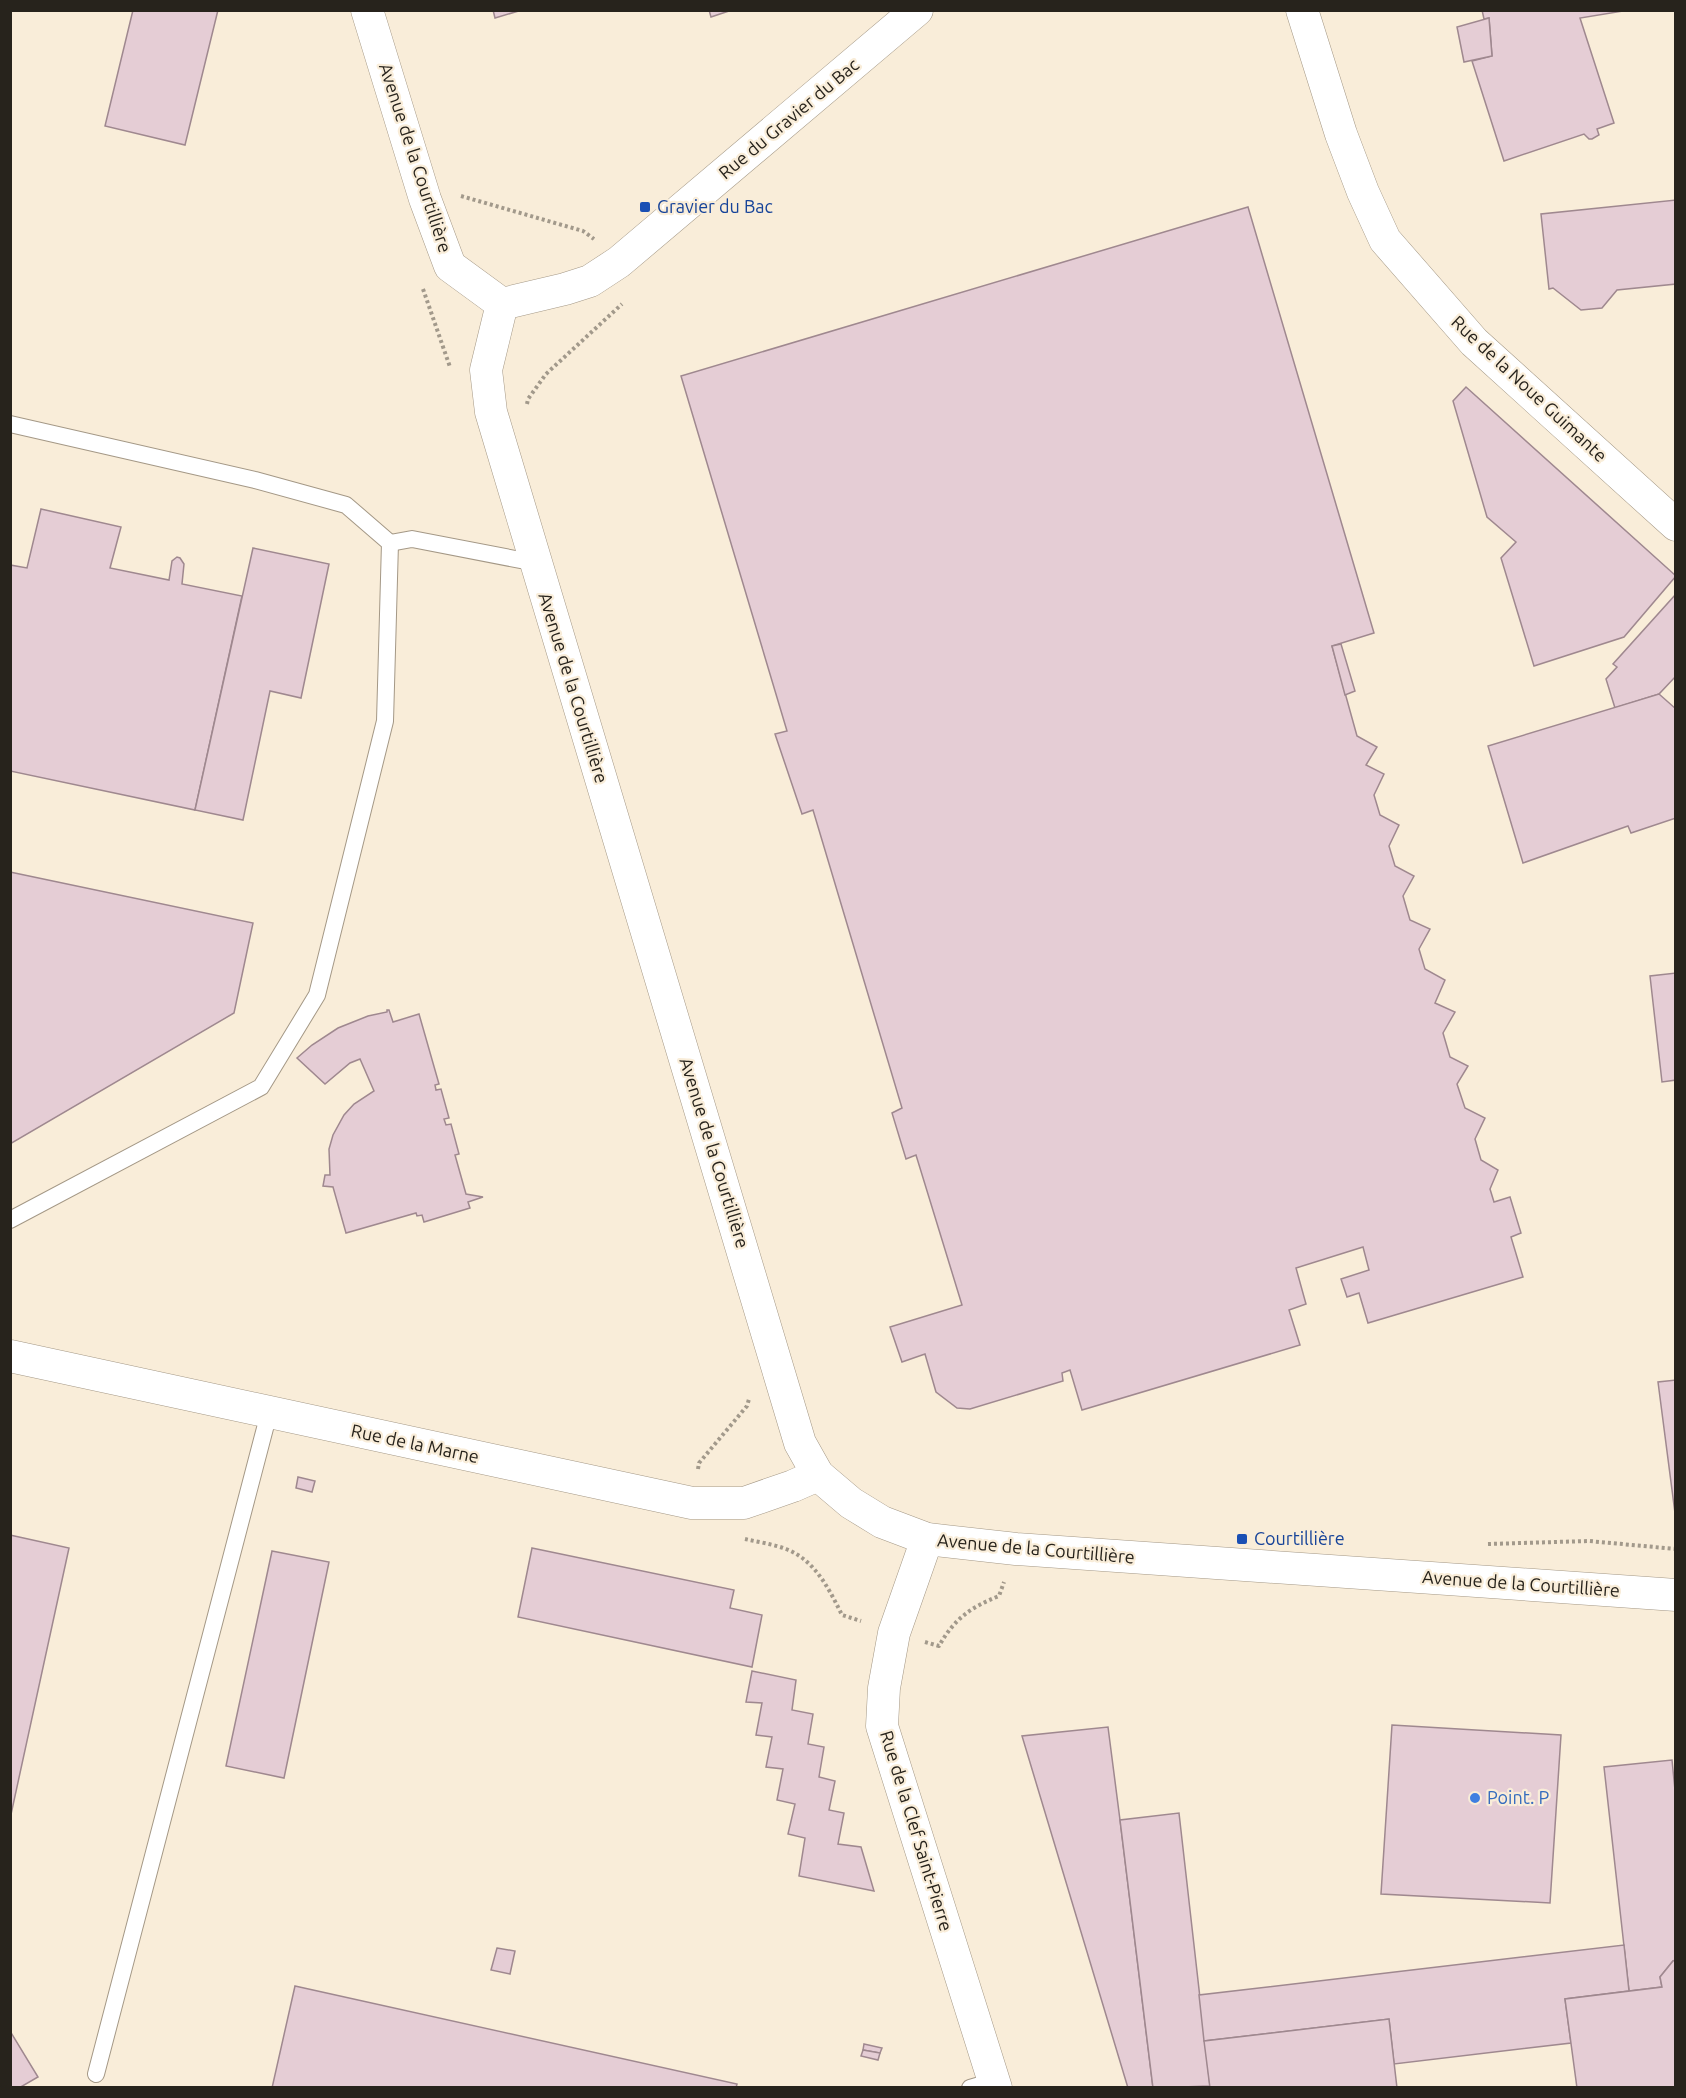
<svg xmlns="http://www.w3.org/2000/svg" width="1686" height="2098" viewBox="0 0 1686 2098" font-family="Ubuntu,sans-serif">
<rect width="100%" height="100%" fill="#f9edd9"/>
<g fill="#e5cdd5" stroke="#9f888f" stroke-width="1.5">
<path d="M133,10h85l-33,135 -80,-19z"/>
<path d="M493,10h29l-27,8z"/>
<path d="M709,10h23l-21,7z"/>
<path d="M1482,10h147l-49,8 34,105 -17,6 2,6 -7,4h-3l-5,-5 -80,27 -32,-100 20,-5 -3,-38 -5,1z"/>
<path d="M1489,18l3,38 -28,6 -7,-35z"/>
<path d="M1676,200v84l-59,6 -15,18 -21,2 -28,-22 -4,1 -8,-75z"/>
<path d="M1248,207l126,426 -42,13 25,90 20,11 -11,18 18,9 -10,21 6,20 19,10 -10,21 6,20 19,10 -11,20 7,24 20,9 -11,20 6,20 20,11 -10,23 20,9 -12,21 7,24 18,9 -11,18 8,24 20,10 -10,21 6,21 17,10 -8,19 4,13 16,-5 11,36 -10,4 12,40 -155,46 -9,-30 -12,4 -6,-18 28,-9 -6,-23 -67,21 10,36 -17,6 11,35 -218,65 -12,-40 -8,3 1,8 -93,28 -13,-1 -21,-16 -11,-38 -23,8 -12,-35 72,-22 -46,-150 -10,4 -14,-46 10,-5 -89,-298 -11,4 -27,-80 12,-3 -106,-355z"/>
<path d="M1466,387l210,189 -52,61 -90,29 -33,-108 15,-16 -29,-25 -34,-116z"/>
<path d="M41,509l80,18 -11,41 59,12 3,-19 5,-4 3,1 4,6 -2,20 60,12 -47,214 -185,-39v-206l17,3z"/>
<path d="M253,548l76,16 -28,134 -31,-7 -27,129 -48,-10z"/>
<path d="M1676,594v82l-17,18 -44,14 -9,-29 11,-12 -4,-3z"/>
<path d="M1341,644l14,47 -10,4 -13,-49z"/>
<path d="M1659,694l17,15v109l-45,15 -3,-7 -105,37 -35,-117z"/>
<path d="M10,872l243,51 -19,90 -224,131z"/>
<path d="M1676,973v107l-14,2 -12,-106z"/>
<path d="M387,1010h2l4,12 26,-8 20,70 -4,1 1,5 5,-1 8,29 -5,1 2,6 5,-1 8,30 -4,1 11,39 17,3 -15,5 2,6 -46,14 -2,-7 -5,1 -1,-3 -70,20 -13,-46 -10,-1 2,-11h5l-1,-26 4,-14 11,-20 10,-11 20,-13 -14,-32 -10,4 -25,21 -28,-26 15,-13 26,-17 30,-12 19,-4z"/>
<path d="M1676,1380v133h-1l-17,-131z"/>
<path d="M298,1477l17,4 -3,11 -16,-4z"/>
<path d="M10,1535l59,13 -59,271z"/>
<path d="M532,1548l202,42 -4,18 32,7 -10,52 -234,-50z"/>
<path d="M272,1551l57,11 -45,216 -58,-12z"/>
<path d="M752,1671l44,9 -4,30 21,4 -5,30 16,3 -5,30 16,4 -6,29 15,3 -6,31 23,3 13,44 -75,-15 6,-38 -17,-4 7,-30 -18,-4 6,-31 -17,-2 6,-30 -16,-2 6,-32 -16,-1z"/>
<path d="M1392,1725l169,10 -11,168 -169,-9z"/>
<path d="M1108,1727l12,93 33,268h-25l-106,-352z"/>
<path d="M1672,1760l4,40v160l-3,1 -13,16 2,10 -33,4 -25,-224z"/>
<path d="M1179,1813l31,273 -57,2 -33,-268z"/>
<path d="M1624,1945l5,46 -64,8 6,44 -177,21 -5,-45 -185,22 -5,-46z"/>
<path d="M497,1948l18,3 -5,23 -19,-4z"/>
<path d="M1676,1960v128h-99l-12,-89 97,-12 -2,-10 13,-16z"/>
<path d="M295,1986l442,98 -1,4h-464z"/>
<path d="M1389,2019l8,69h-187l-6,-47z"/>
<path d="M10,2031l28,46 -19,11h-9z"/>
<path d="M864,2044l18,4 -2,5 -17,-3z"/>
<path d="M863,2050l17,3 -2,7 -17,-4z"/>
</g>
<g fill="none" stroke-linecap="round" stroke-linejoin="round">
<g stroke="#a49886" stroke-width="18">
<g id="lane">
<path d="M10,424l245,56 91,25 44,38 -5,178 -68,274 -56,92 -251,133"/>
<path d="M390,543l22,-4 124,24"/>
<path d="M96,2074l173,-661"/>
<path d="M970,2088l24,-7"/>
</g>
</g>
<g stroke="#a49886" stroke-width="33">
<g id="street">
<path d="M367,10l58,189 25,67 52,38"/>
<path d="M1302,10l39,124 22,58 22,48 89,102 202,183"/>
<path d="M502,304l-16,66 5,42 309,1031 18,32 33,28 31,19 45,17 89,10 660,46"/>
<path d="M502,304l63,-15 25,-8 29,-19 298,-252"/>
<path d="M10,1356l682,147h52l49,-17 25,-11"/>
<path d="M927,1539l-33,94 -10,55 -2,38 114,362"/>
</g>
</g>
<g stroke="#a2998b" stroke-width="4" stroke-dasharray="3 3" stroke-linecap="butt">
<path d="M461,196l122,35 11,8"/>
<path d="M423,289l27,78"/>
<path d="M527,404l1,-5 18,-25 76,-70"/>
<path d="M698,1469l1,-6 48,-57 2,-7"/>
<path d="M745,1539c13,3 28,5 41,10 29,11 43,40 56,66l19,6"/>
<path d="M1488,1544l101,-3 87,8"/>
<path d="M925,1642l14,4c15,-27 32,-39 60,-50l5,-14"/>
</g>
<use href="#lane" stroke="#fff" stroke-width="16"/>
<use href="#street" stroke="#fff" stroke-width="32"/>
</g>
<g fill="#1a4fb4" stroke="#f9edd9" stroke-width="2">
<rect x="639" y="201" width="12" height="12" rx="3"/>
<rect x="1236" y="1533" width="12" height="12" rx="3"/>
</g>
<circle fill="#3f7fe0" stroke="#f9edd9" stroke-width="2" cx="1475" cy="1798" r="6"/>
<g text-anchor="middle" stroke-width="4.5" stroke-linejoin="round" paint-order="stroke">
<g font-size="18" fill="#27231c" stroke="#f9edd9">
<text transform="translate(789 119) rotate(-40)" y="6">Rue du Gravier du Bac</text>
<text transform="translate(415 158) rotate(72)" y="6">Avenue de la Courtillière</text>
<text transform="translate(1529 389) rotate(43)" y="6">Rue de la Noue Guimante</text>
<text transform="translate(573 688) rotate(73)" y="6">Avenue de la Courtillière</text>
<text transform="translate(714 1153) rotate(73)" y="6">Avenue de la Courtillière</text>
<text transform="translate(415 1444) rotate(12)" y="6">Rue de la Marne</text>
<text transform="translate(1036 1549) rotate(5)" y="6">Avenue de la Courtillière</text>
<text transform="translate(1521 1584) rotate(4)" y="6">Avenue de la Courtillière</text>
<text transform="translate(916 1831) rotate(73)" y="6">Rue de la Clef Saint-Pierre</text>
</g>
<g font-size="18" fill="#164399" stroke="#f9edd9" text-anchor="start">
<text x="657" y="213">Gravier du Bac</text>
<text x="1254" y="1545">Courtillière</text>
</g>
<g font-size="18" fill="#366cbe" stroke="#f9edd9" text-anchor="start">
<text x="1487" y="1804">Point. P</text>
</g>
</g>
<rect width="1686" height="2098" fill="none" stroke="#27231c" stroke-width="24"/>
</svg>
